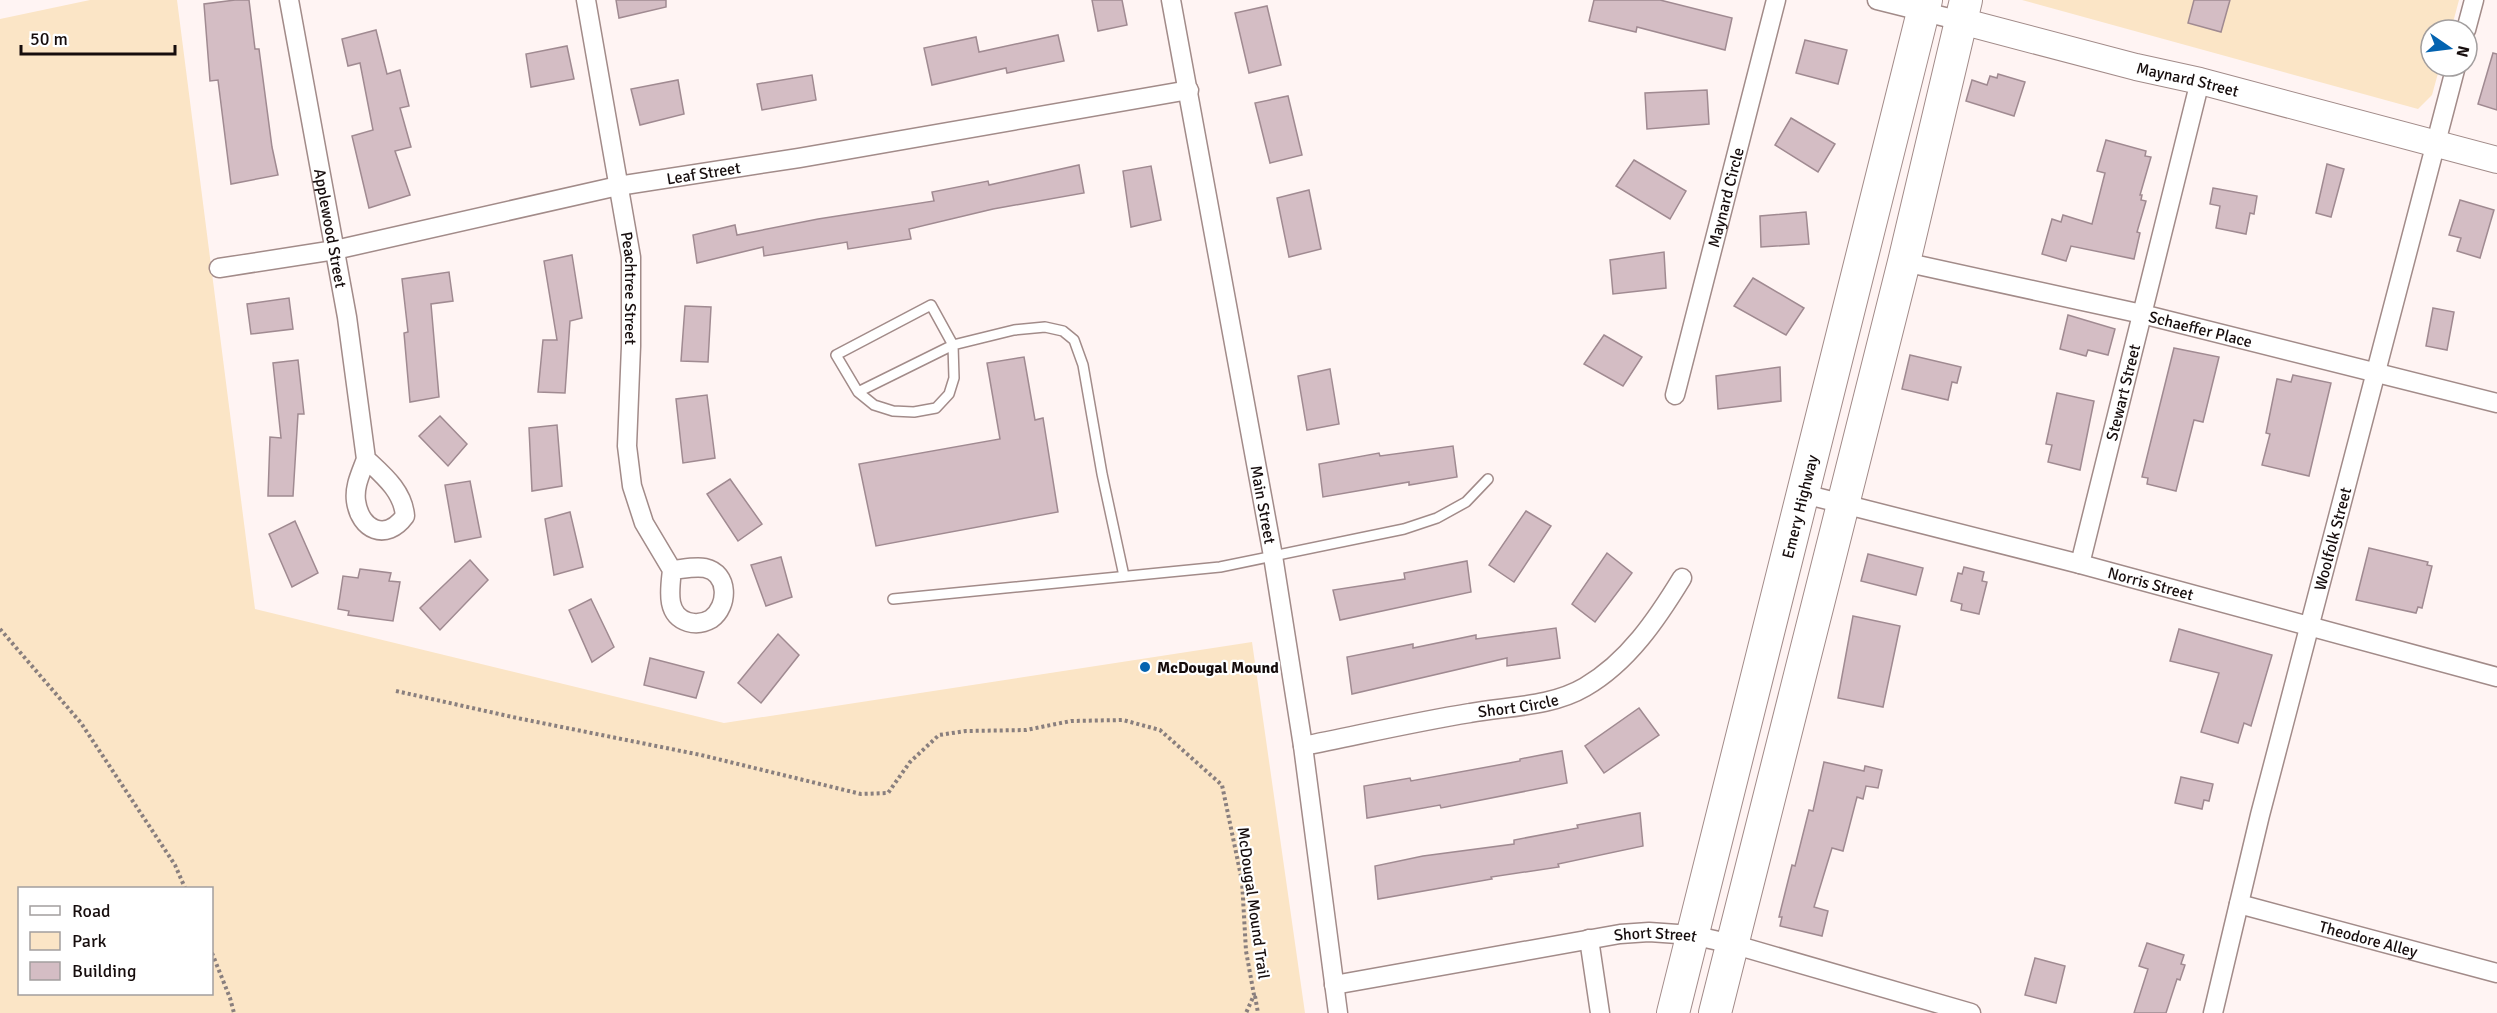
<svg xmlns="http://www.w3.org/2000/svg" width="2497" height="1013" viewBox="0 0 2497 1013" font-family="Signika,sans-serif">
<rect width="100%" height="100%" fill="#fff4f3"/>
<g fill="#fbe5c6" fill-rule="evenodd">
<path d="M90,0h87l78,609 469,114 528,-81 53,371h-1305v-994zM20,888h192v106h-192z"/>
<path d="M2022,0h437l-8,30h-20v36h9l-8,29 -14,14z"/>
</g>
<g fill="#d4bdc4" stroke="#a08a91" stroke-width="1.5">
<path d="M235,0h14l6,49h4l13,98 6,28 -47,9 -13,-104 -8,1 -6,-77z"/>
<path d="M616,0h50v7l-47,11z"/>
<path d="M1092,0h30l5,25 -29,6z"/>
<path d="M1594,0h66l72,18 -7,32 -88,-23 -1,5 -47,-11z"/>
<path d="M2194,0h36l-9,32 -33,-9z"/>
<path d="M1267,6l14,59 -32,8 -14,-60z"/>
<path d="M376,30l11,44 13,-4 9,36 -9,2 11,39 -16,4 15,44 -41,13 -17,-72 21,-6 -13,-67 -12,3 -6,-27z"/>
<path d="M1058,35l6,26 -57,12 -1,-5 -74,17 -8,-37 52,-11 3,15z"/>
<path d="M1805,40l42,10 -9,34 -42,-11z"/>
<path d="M567,46l7,33 -43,8 -5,-33z"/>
<path d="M2493,53l4,1v56l-19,-6z"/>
<path d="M1998,74l27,8 -11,34 -48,-15 6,-21 15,5 3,-9 7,2z"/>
<path d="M812,75l4,25 -54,10 -5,-26z"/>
<path d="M678,80l6,34 -44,11 -9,-36z"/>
<path d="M1707,90l2,34 -62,5 -2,-36z"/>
<path d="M1288,96l14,59 -32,8 -15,-60z"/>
<path d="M1791,118l44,26 -17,28 -43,-27z"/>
<path d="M2106,140l40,11 -1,5 6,1 -11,38h2l-1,5 5,1 -9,31 3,1 -6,26 -63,-13 -5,15 -24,-7 10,-35 9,3 2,-7 29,9 13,-51 -8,-2z"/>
<path d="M1634,160l52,31 -16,28 -54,-33z"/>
<path d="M2327,164l17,5 -13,48 -15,-4z"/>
<path d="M1079,165l5,28 -91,16 -84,20 2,10 -63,10 -1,-7 -83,14 -1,-9 -66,16 -4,-28 42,-10 2,10 81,-16 116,-18 -2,-9 56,-11 1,4z"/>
<path d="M1151,166l10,54 -30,7 -8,-56z"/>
<path d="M2213,188l44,8 -3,18 -4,-1 -4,21 -30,-6 4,-22 -10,-2z"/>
<path d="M1309,190l12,59 -32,8 -12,-59z"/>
<path d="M2460,200l34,10 -14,48 -23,-7 4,-13 -12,-3z"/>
<path d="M1806,212l3,32 -48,3 -1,-31z"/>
<path d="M1664,252l2,36 -53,6 -3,-34z"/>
<path d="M572,255l10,63 -12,3 -5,72 -27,-1 5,-52h14l-13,-79z"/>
<path d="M449,272l4,29 -22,3 8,93 -29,5 -6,-69 4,-1 -6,-53z"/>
<path d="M1753,278l51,30 -18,27 -52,-29z"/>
<path d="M289,298l4,31 -42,5 -4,-30z"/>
<path d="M685,306l26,1 -3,55 -27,-1z"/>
<path d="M2433,308l21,4 -7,38 -21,-4z"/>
<path d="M2068,315l47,14 -7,26 -20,-5 -2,6 -26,-7z"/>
<path d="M1604,335l38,22 -19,29 -39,-22z"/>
<path d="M2174,348l45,9 -16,65 -9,-2 -18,71 -29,-7 1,-6 -6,-1z"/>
<path d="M1910,355l51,12 -4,16 -5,-1 -4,18 -46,-11z"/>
<path d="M1024,357l11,63 8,-2 15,94 -182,34 -17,-82 141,-25 -13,-76z"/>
<path d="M298,360l6,54h-6l-5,82h-25l2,-59 11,1 -8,-75z"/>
<path d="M1780,367l1,34 -63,8 -2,-33z"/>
<path d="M1330,369l9,55 -32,6 -9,-54z"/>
<path d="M2293,375l38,8 -22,93 -47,-11 8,-31 -4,-1 11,-54 14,3z"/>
<path d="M2057,393l37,8 -14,69 -32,-8 4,-17 -6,-1z"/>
<path d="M707,395l8,63 -32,5 -7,-64z"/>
<path d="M440,416l27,28 -19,22 -29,-30z"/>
<path d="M557,425l5,61 -30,5 -3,-63z"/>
<path d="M1453,446l4,31 -48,8v-3l-86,15 -4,-33 60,-11 1,3z"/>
<path d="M730,479l32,45 -24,17 -31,-47z"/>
<path d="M470,481l11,56 -26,5 -10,-57z"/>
<path d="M1526,511l25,15 -37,56 -25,-17z"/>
<path d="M570,512l13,55 -29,8 -9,-56z"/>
<path d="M295,521l23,52 -26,14 -23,-53z"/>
<path d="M2369,548l59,14 -1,3 5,1 -10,42 -4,-1 -2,6 -60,-13z"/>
<path d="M1607,553l25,20 -37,49 -23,-18z"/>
<path d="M1868,554l55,14 -7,27 -55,-14z"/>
<path d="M781,557l11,40 -26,9 -15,-41z"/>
<path d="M470,560l18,20 -48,50 -20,-22z"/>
<path d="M1467,561l4,31 -131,28 -7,-30 72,-11 -1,-6z"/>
<path d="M1964,567l20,5 -2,9 5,1 -8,32 -18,-4 1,-6 -11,-3 7,-28 4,1z"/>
<path d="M360,569l31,4 -2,8 11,1 -7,39 -45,-6 1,-4 -11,-2 5,-33 15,2z"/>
<path d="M591,599l23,48 -22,15 -23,-52z"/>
<path d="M1853,616l47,10 -17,81 -45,-9z"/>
<path d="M1556,628l4,30 -53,8v-8l-155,36 -5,-37 66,-13v4l63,-13v4z"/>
<path d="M2179,629l93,26 -21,71 -7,-3 -6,20 -37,-11 18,-59 -49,-12z"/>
<path d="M778,634l21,21 -38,48 -23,-20z"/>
<path d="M650,658l54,14 -8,26 -52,-13z"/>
<path d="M1639,708l20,27 -55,38 -19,-27z"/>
<path d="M1562,751l5,32 -126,25 -1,-3 -73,13 -3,-32 46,-8 1,3 109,-20v-2z"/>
<path d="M1824,762l40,9 1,-5 17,4 -4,18 -12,-2 -3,13 -6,-2 -14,54 -11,-3 -18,59 14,4 -6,25 -42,-10 2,-9h-3l13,-52 3,1 14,-56 4,1z"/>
<path d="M2181,777l32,7 -4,17 -5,-1 -2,9 -27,-6z"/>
<path d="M1640,813l3,33 -85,18 1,3 -68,10 1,2 -114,20 -3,-33 48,-10 91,-12v-4l64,-12 -1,-3z"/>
<path d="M2147,943l37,12 -3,9 4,1 -5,15 -3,-1 -11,34h-32l14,-44 -9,-3z"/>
<path d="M2035,958l30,8 -9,37 -31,-8z"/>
</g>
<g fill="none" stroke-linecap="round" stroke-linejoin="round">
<g stroke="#a28b89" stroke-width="12">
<g id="lane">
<path d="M858,392l-22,-37 95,-50 22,40 1,33 -5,16 -13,14 -22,4 -21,-1 -19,-6 -16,-13 95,-47 61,-15 31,-3 18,4 11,9 9,25 19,109 22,102"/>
<path d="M893,599l327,-32 184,-38 33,-11 29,-16 22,-23"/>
</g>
</g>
<g stroke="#a28b89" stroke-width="21">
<g id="street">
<path id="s1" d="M289,0l58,317 19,142c17,16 37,32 39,57 -19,26 -45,14 -49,-15 -2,-15 5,-28 10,-42"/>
<path id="s2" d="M586,0l45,257v89l-4,100 5,40 12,37 28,47c11,-1 23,-4 33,-2 24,5 24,38 6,51 -7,4 -16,5 -23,3 -23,-7 -18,-33 -16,-52"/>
<path id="s3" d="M1171,0l102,556 30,190 35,267"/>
<path d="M1877,0l84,21"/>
<path d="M2466,30l8,-30"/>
<path id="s4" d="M1904,262l238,52 355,89"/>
<path id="s5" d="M219,268l116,-18 283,-64 181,-28 390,-68"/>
<path id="s6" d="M1675,395l101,-395"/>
<path id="s7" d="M1804,494l276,70 417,113"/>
<path id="s8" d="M2080,564l120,-483"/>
<path id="s9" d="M1303,746c56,-11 111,-24 167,-33 38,-7 81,-6 115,-26 43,-25 72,-68 97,-109"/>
<path id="s10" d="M2239,904l258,69"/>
<path d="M1589,939l11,74"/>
<path id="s11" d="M1334,985l286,-51 29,-2 43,3 40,9 239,69"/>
<path id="s12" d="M2213,1013l47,-198 196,-749"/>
</g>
</g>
<g stroke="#a28b89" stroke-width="28">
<g id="secondary">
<path id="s13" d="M1961,21l175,46 64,14 297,79"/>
</g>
</g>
<g stroke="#a28b89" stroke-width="34">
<g id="highway">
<path id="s14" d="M1673,1013l253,-1013"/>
<path d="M1715,1013l189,-751 62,-262"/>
</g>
</g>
<g stroke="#897f7e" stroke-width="4" stroke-dasharray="3 3" stroke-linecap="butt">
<path d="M0,629l81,94 94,142 10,23"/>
<path d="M396,691l121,27 184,37 160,39 27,-1 22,-31 29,-27 27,-4 60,-1 45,-9 52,-1 37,10 62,55 20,96 4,70 8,44 -8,18"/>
<path d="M212,953l18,45 4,15"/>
<path d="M1255,996l3,17"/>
</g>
<use href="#lane" stroke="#fff" stroke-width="9"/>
<use href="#street" stroke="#fff" stroke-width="18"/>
<use href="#secondary" stroke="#fff" stroke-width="26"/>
<use href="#highway" stroke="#fff" stroke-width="32"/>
</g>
<circle fill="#0463b0" stroke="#fff" stroke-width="2" cx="1145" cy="667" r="6"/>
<g text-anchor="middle" stroke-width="4.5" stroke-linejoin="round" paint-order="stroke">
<g font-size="16" fill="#160d0d" stroke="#fff">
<text dy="6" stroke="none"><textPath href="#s13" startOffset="234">Maynard Street</textPath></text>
<text dy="6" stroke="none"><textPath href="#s5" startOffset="494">Leaf Street</textPath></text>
<text dy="6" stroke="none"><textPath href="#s6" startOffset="204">Maynard Circle</textPath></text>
<text dy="6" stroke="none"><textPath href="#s1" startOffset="232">Applewood Street</textPath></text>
<text dy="6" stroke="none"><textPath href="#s2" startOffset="292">Peachtree Street</textPath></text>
<text dy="6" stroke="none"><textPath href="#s4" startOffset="304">Schaeffer Place</textPath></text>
<text dy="6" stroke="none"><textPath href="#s8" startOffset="177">Stewart Street</textPath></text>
<text dy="6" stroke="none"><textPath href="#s3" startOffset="513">Main Street</textPath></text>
<text dy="6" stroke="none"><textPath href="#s14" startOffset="522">Emery Highway</textPath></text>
<text dy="6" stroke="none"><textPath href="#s12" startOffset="489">Woolfolk Street</textPath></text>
<text dy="6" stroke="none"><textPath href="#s7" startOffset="358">Norris Street</textPath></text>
<text dy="6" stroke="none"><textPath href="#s9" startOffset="219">Short Circle</textPath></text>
<text transform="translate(1254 903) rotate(82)" y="6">McDougal Mound Trail</text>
<text dy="6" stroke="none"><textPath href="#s11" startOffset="326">Short Street</textPath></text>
<text dy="6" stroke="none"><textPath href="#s10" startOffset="134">Theodore Alley</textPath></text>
</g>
<g font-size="16" font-weight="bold" fill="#160d0d" stroke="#fff" text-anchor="start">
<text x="1157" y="673">McDougal Mound</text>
</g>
</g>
<rect x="18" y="887" width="195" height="108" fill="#ffffff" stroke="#a29e9e" stroke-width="1.5"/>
<rect x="30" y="906" width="30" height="9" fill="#ffffff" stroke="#a29e9e" stroke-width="1.5"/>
<text x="72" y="917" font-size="18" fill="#160d0d">Road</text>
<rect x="30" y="932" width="30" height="18" fill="#fbe5c6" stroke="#a29e9e" stroke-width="1.5"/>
<text x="72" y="947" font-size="18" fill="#160d0d">Park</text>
<rect x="30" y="962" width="30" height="18" fill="#d4bdc4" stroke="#a29e9e" stroke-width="1.5"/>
<text x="72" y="977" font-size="18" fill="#160d0d">Building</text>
<g transform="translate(2449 48) rotate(104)"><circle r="28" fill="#ffffff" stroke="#a29e9e" stroke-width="1.5"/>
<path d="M0-4.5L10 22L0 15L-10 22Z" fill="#0463b0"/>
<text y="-9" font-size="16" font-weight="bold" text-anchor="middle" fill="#160d0d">N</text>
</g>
<path d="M21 45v9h154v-9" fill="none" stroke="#160d0d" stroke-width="3"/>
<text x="30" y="45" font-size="18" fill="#160d0d" stroke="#ffffff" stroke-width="4.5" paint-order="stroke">50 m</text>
</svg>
